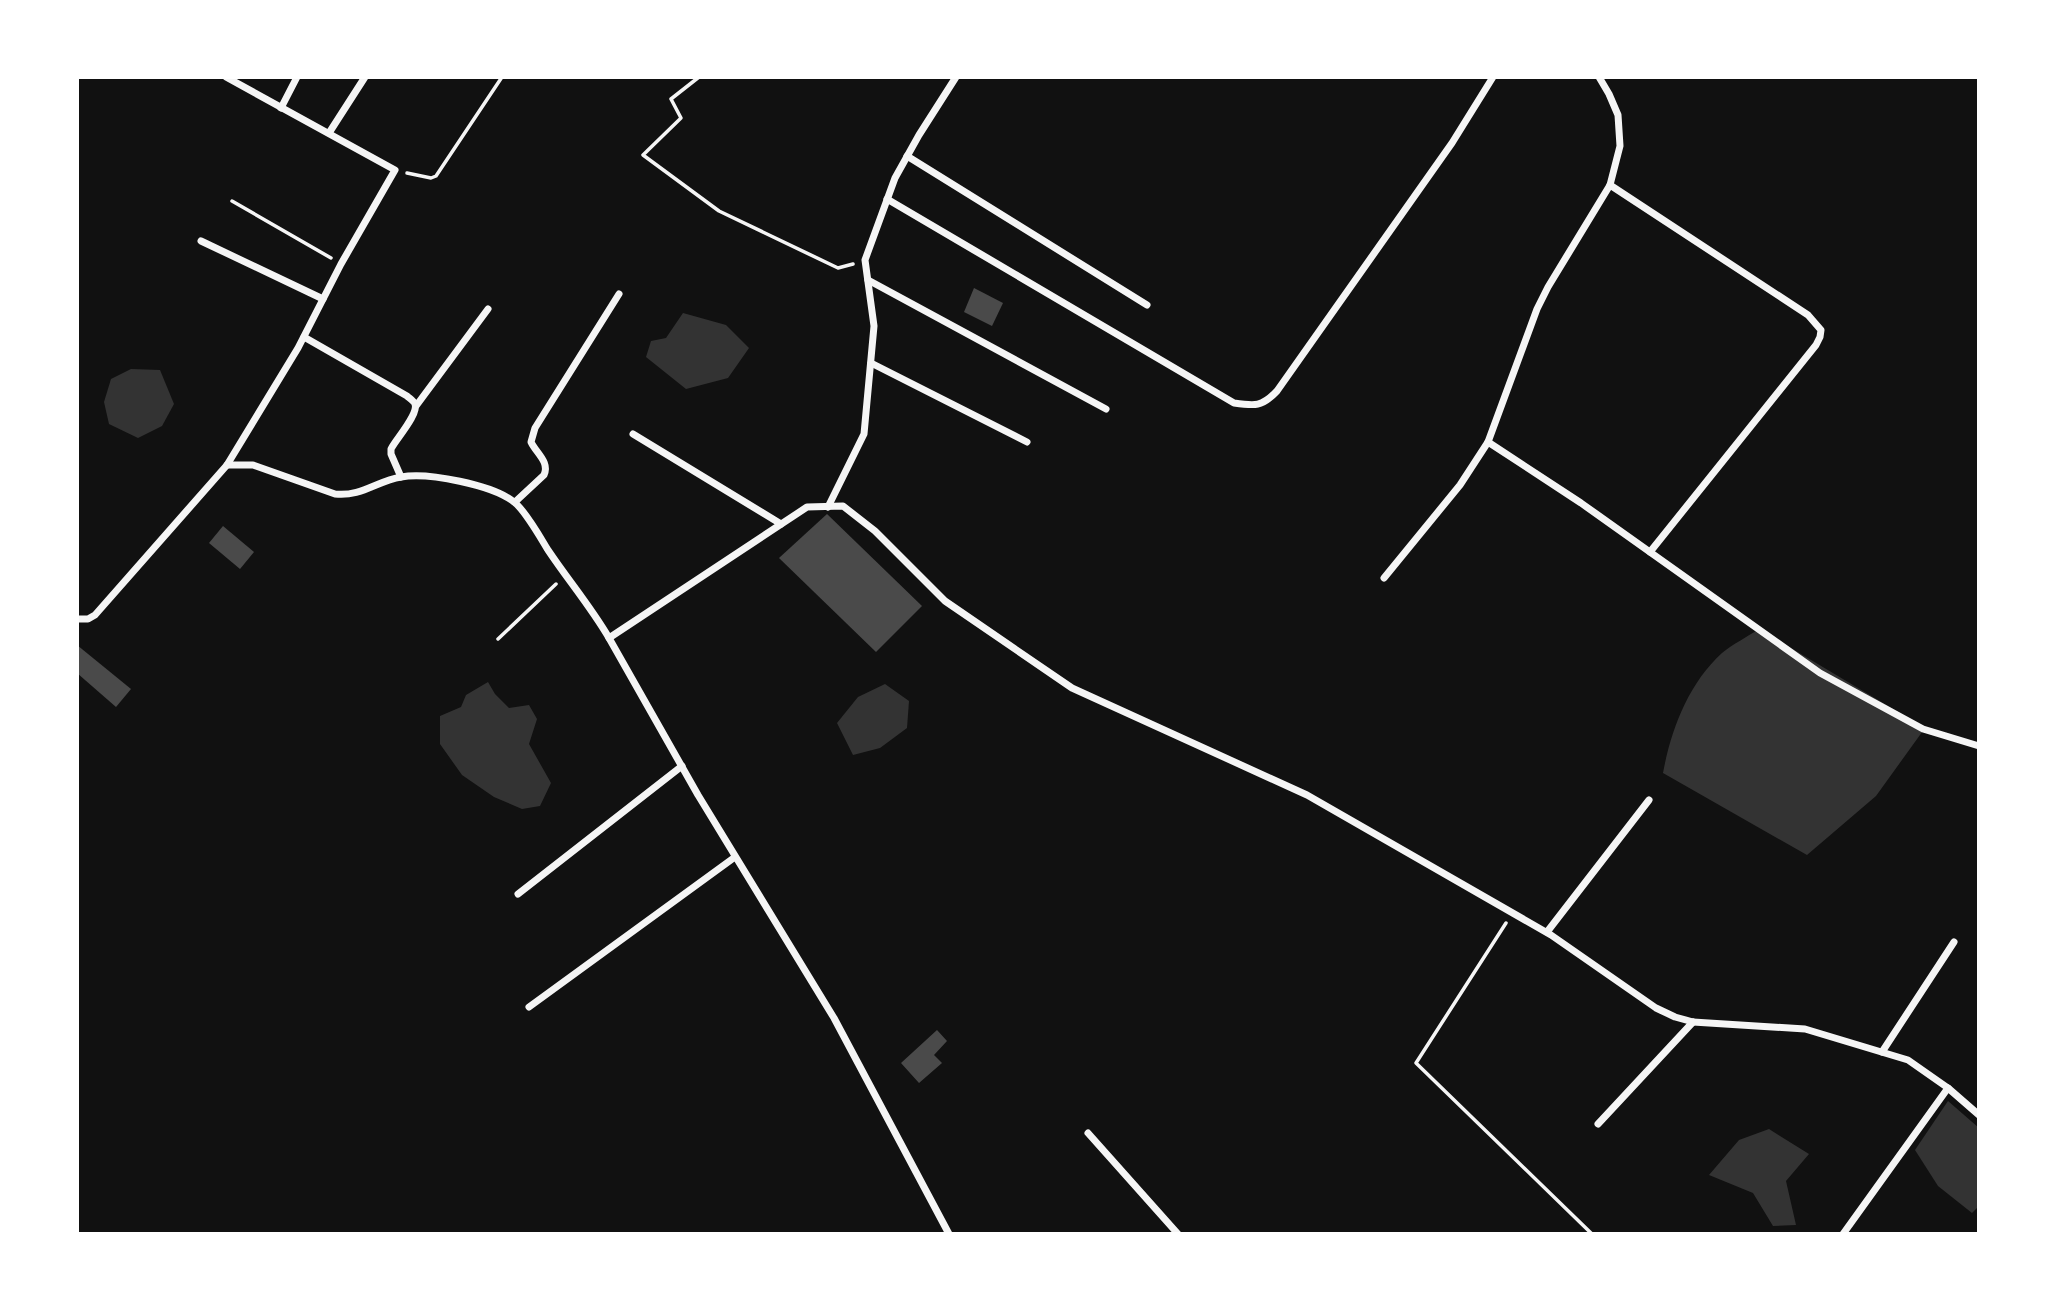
<svg xmlns="http://www.w3.org/2000/svg" width="2056" height="1311" viewBox="0 0 2056 1311" font-family="Poppins,sans-serif">
<rect width="100%" height="100%" fill="#111"/>
<g fill="#333">
<path d="M683,313l43,12 23,23 -21,30 -42,11 -40,-32 5,-16 15,-3z"/>
<path d="M131,369l29,1 14,34 -12,22 -24,12 -29,-14 -5,-22 7,-23z"/>
<path d="M1759,629l166,99 -49,68 -69,59 -144,-82c8,-43 25,-89 59,-120 11,-9 25,-16 37,-24z"/>
<path d="M488,682l7,12 14,14 20,-3 8,14 -8,25 22,39 -11,23 -18,3 -28,-12 -32,-22 -22,-31v-28l21,-9 5,-12z"/>
<path d="M885,684l24,17 -2,27 -27,20 -27,7 -16,-32 21,-26z"/>
<path d="M1948,1101l31,27v78l-7,7 -34,-27 -23,-36z"/>
<path d="M1769,1129l40,25 -23,27 10,44 -23,1 -20,-33 -44,-18 30,-35z"/>
</g>
<g fill="#4a4a4a">
<path d="M974,288l29,15 -11,23 -28,-14z"/>
<path d="M827,514l95,92 -46,46 -97,-94z"/>
<path d="M223,526l31,26 -14,17 -31,-26z"/>
<path d="M77,645l54,44 -15,18 -39,-34z"/>
<path d="M937,1030l10,11 -13,14 8,8 -23,20 -18,-20z"/>
</g>
<g fill="none" stroke-linecap="round" stroke-linejoin="round">
<g stroke="#f5f5f5" stroke-width="3.5">
<path d="M699,77l-28,22 10,19 -38,37 76,56 119,57 15,-4"/>
<path d="M407,173l24,5 5,-2 66,-99"/>
<path d="M232,201l99,57"/>
<path d="M498,639l58,-55"/>
<path d="M1506,923l-90,140 176,171"/>
</g>
<g stroke="#f5f5f5" stroke-width="7">
<path d="M281,108l16,-31"/>
<path d="M329,133l36,-56"/>
<path d="M907,156l240,149"/>
<path d="M1610,185l198,130 13,15 -1,7 -4,8 -166,207"/>
<path d="M887,199l347,204c21,3 28,4 43,-12l175,-248 41,-66"/>
<path d="M201,241l122,58"/>
<path d="M868,280l238,129"/>
<path d="M304,337l103,59c2,2 7,5 8,8 4,10 -19,35 -24,45v5l10,23"/>
<path d="M871,363l156,79"/>
<path d="M416,406l72,-97"/>
<path d="M633,434l148,90"/>
<path d="M1488,442l93,61 239,170 103,56 56,17"/>
<path d="M227,465h26l82,29c26,3 42,-13 66,-17 27,-5 92,8 113,25 11,8 26,35 34,48 20,30 43,57 61,88l89,157 136,223 115,216"/>
<path d="M515,502l29,-27c6,-13 -8,-22 -13,-33l4,-14 84,-134"/>
<path d="M828,507l36,-73 10,-108 -9,-66 30,-82 24,-43 37,-58"/>
<path d="M1384,578l76,-93 28,-43 49,-133 11,-22 62,-102 10,-39 -2,-31 -9,-21 -10,-17"/>
<path d="M77,619h11l7,-4 132,-150 71,-117 43,-84 54,-94 -169,-93"/>
<path d="M609,638l198,-131 36,-1 32,25 70,70 127,87 235,107 244,140 105,73 19,9 18,5 112,7 103,31 40,28 31,27"/>
<path d="M518,894l164,-128"/>
<path d="M1547,932l102,-132"/>
<path d="M529,1007l206,-150"/>
<path d="M1882,1052l72,-110"/>
<path d="M1598,1124l95,-102"/>
<path d="M1088,1133l90,101"/>
<path d="M1843,1234l105,-146"/>
</g>
</g>
<rect width="2056" height="1311" fill="none" stroke="#ffffff" stroke-width="158"/>
</svg>
